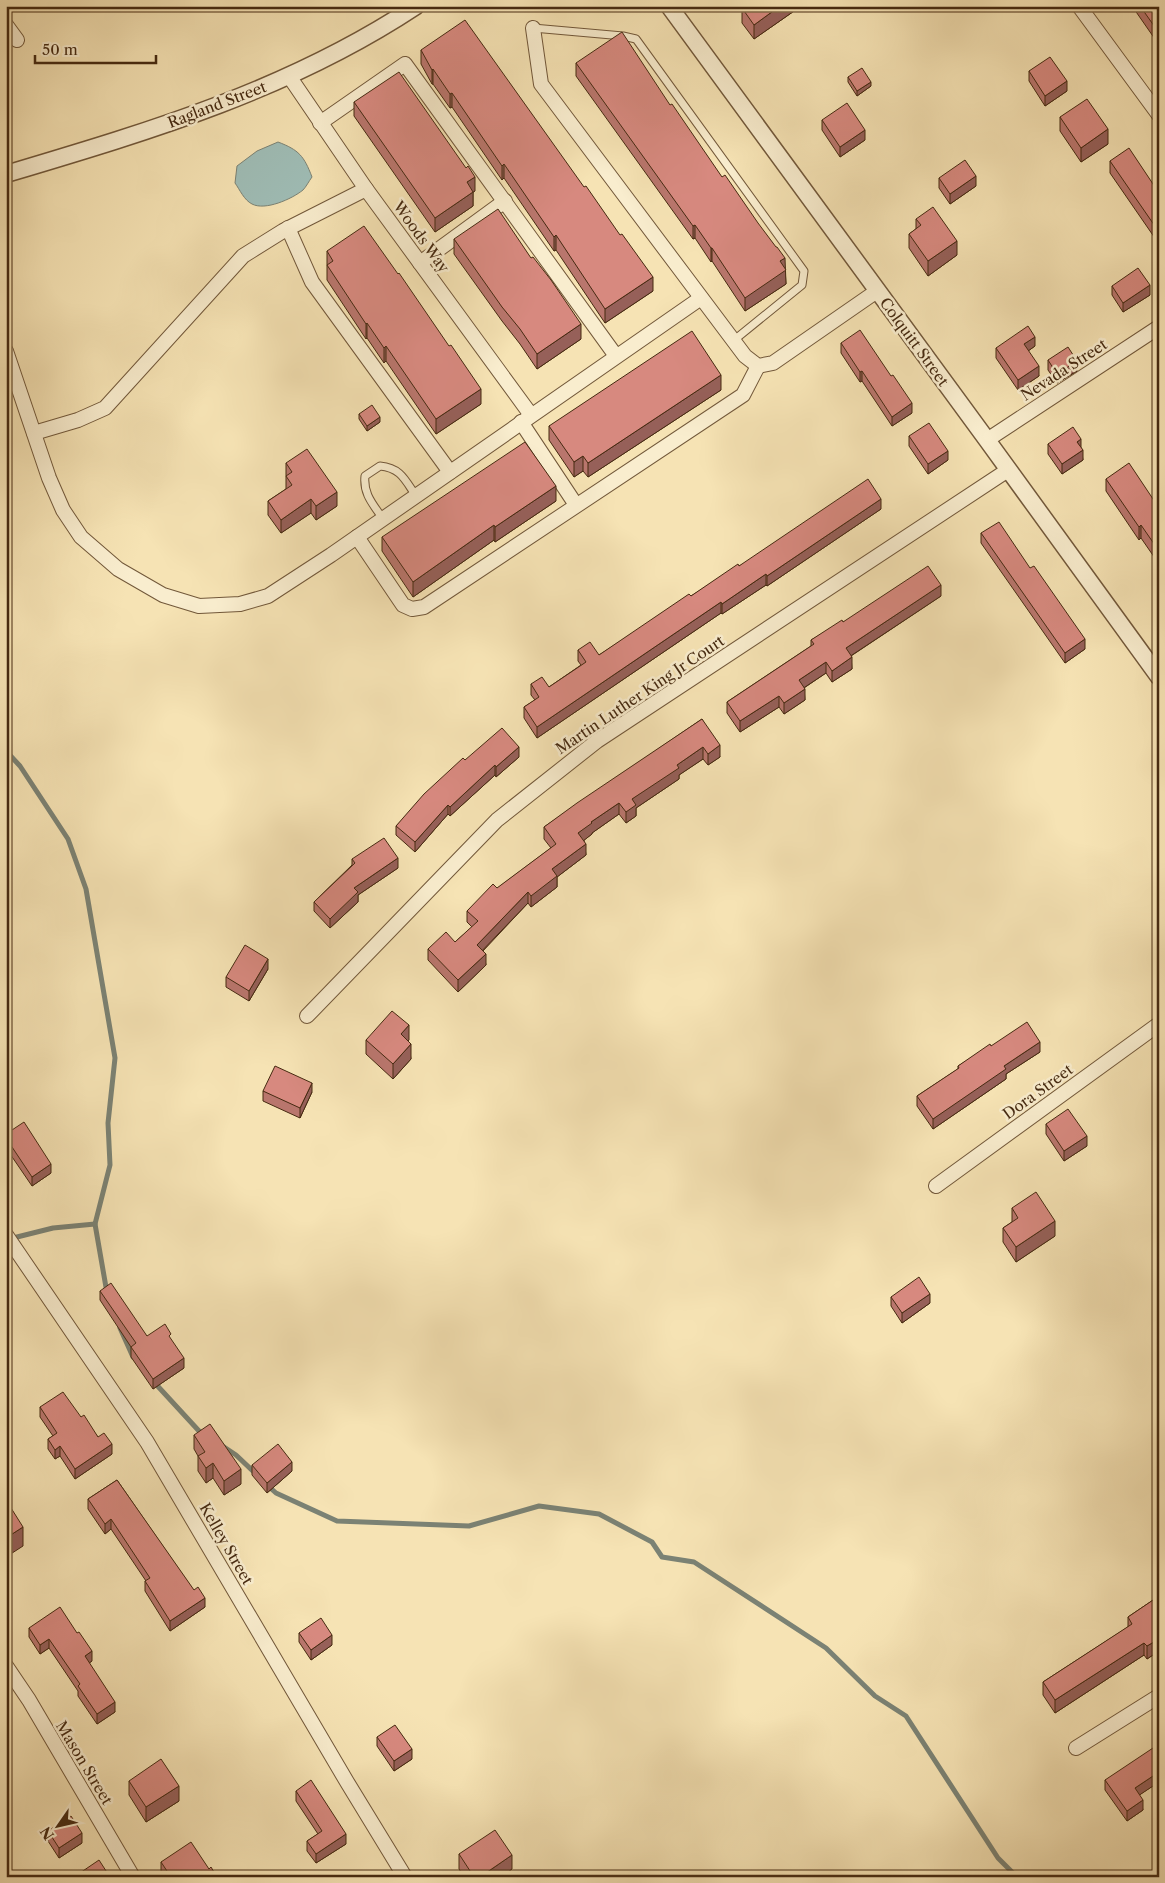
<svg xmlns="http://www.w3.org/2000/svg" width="1165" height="1883" viewBox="0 0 1165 1883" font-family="'Libre Caslon Text',serif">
<rect width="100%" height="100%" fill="#f6e3b4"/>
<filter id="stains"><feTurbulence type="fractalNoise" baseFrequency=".004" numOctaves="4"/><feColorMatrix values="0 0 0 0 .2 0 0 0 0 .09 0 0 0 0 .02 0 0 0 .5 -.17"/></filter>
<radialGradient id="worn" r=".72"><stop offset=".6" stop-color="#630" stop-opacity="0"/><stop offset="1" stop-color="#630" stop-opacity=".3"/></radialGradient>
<path fill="#9fbdb6" stroke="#7b8274" d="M278,142c21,8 26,14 34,35 -3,4 -6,10 -9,13 -11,9 -38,21 -51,14 -8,-4 -12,-14 -17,-21l2,-17 20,-15z"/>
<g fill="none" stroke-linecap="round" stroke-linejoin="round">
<g stroke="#7b8274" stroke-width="5">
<path d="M6,751l14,15 48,73 18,50 29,169 -7,65 2,42 -15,59 12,69"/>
<path d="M9,1239l44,-11 42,-4"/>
<path d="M120,1328l13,29"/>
<path d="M153,1381l46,50 5,3"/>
<path d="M224,1447l12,8 21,20"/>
<path d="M267,1485l9,8 61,28 132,5 70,-20 60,8 53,28 10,15 32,5 132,86 49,48 31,20 92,142 19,19"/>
</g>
<g stroke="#72583a" stroke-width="9">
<g id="service">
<path d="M533,28l90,8 13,3 168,232 -2,14 -69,56"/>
<path d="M383,519c-10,-15 -20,-25 -18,-43l15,-10c21,2 25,14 36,30"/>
</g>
</g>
<g stroke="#72583a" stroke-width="16">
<g id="minor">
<path d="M1079,6l80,109"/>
<path d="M6,25l11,15"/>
<path d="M533,28l8,56 204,272 13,10 15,-3 104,-72"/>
<path d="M289,76l77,113 165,226"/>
<path d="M320,123l85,-59 211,292"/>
<path d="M288,228l24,54 138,190"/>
<path d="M420,263l85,-62"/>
<path d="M6,351l43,127 14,32 18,27 37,32 45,26 36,11 41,-2 28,-8 63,-41 370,-257"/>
<path d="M521,422l55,83"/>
<path d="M34,433l44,-13 27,-12 138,-152 40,-25 83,-42"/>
<path d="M987,440l172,-113"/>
<path d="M357,537l46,68 9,4 12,-2 319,-212 15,-29"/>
<path d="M307,1016l190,-196 100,-79 411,-271"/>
<path d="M936,1186l223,-162"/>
<path d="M6,1235l141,207 200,340 58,95"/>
<path d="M6,1666l23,34 104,177"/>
<path d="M1076,1748l83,-52"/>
</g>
</g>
<g stroke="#72583a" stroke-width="19">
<g id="tertiary">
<path d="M669,6l318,434 172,237"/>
<path d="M6,174c144,-43 283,-84 410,-168"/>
</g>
</g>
<use href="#service" stroke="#f9edce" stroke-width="7"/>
<use href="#minor" stroke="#f9edce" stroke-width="14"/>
<use href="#tertiary" stroke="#f9edce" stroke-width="16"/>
</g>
<g fill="#b9766d" stroke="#462a11">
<path d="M797,6v3l-43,30 -12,-16v-15z"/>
<path d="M1132,6h27v35l-2,1z"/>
<path d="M421,50l232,241 -48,32 -49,-73 -2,1 -50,-73 -2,2 -50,-73 -2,1 -17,-24h-1l-11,-20z"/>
<path d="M576,63l94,42 115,163 1,16 -41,27 -33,-50 -1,1 -16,-24 -2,1 -117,-163z"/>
<path d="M1029,71l38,20 -22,15 -16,-25z"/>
<path d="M848,77l23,9 -14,10 -9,-14z"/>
<path d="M354,102l121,89 -2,1v14l-38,26 -81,-116z"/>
<path d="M1060,117l48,27 -27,18 -21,-31z"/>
<path d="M822,120l43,20 -25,17 -18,-27z"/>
<path d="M1110,161l49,32v51l-49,-71z"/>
<path d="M939,178l37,8 -26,18 -11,-16z"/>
<path d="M916,219l41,36 -29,21 -19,-28v-14l7,-5z"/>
<path d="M454,239l127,100 -44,30 -17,-25 -18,-23 -48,-67z"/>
<path d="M327,251l154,153 -45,30 -50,-73 -2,2 -17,-25 -1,1 -39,-59z"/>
<path d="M1112,286l38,9 -27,17 -11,-17z"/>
<path d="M841,343l71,70 -20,13 -30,-45 -2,1 -19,-29z"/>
<path d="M1035,346l-7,5 11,25 -21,14 -22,-32v-10z"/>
<path d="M1048,360l29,11 -20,12 -9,-13z"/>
<path d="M721,390l-133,87 -5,-6 -9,6 -25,-37v-14z"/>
<path d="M359,414l21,8 -13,9 -8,-12z"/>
<path d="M909,436l39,24 -20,14 -19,-28z"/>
<path d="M1048,444l33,4 2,12 -21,14 -14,-20z"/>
<path d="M286,463l51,43 -21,14 -5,-7 -30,20 -13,-18v-14l18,-12z"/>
<path d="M1106,479l53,29v56l-18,-26 -2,2 -33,-49z"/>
<path d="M556,501l-61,41 -1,-2 -81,57 -31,-46v-14z"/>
<path d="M881,509l-114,77 -1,-1 -44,29 -1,-1 -184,125 -13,-20v-11l11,-7 -4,-5v-11l18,3 32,-22 -3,-4v-11l21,5 92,-59 48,-30z"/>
<path d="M981,533l104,116 -20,14 -84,-120z"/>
<path d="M941,596l-90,60 1,13 -20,13 -6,-9 -22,15 1,12 -21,14 -5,-7 -39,25 -13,-19v-11l84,-56v-6l32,-18z"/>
<path d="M702,719l18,38 -12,8 -5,-6 -24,16v4l-43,29v8l-10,7 -7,-9 -27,19v1l-8,6 2,15 -29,22v10l-26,20 -3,-4 -45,48 3,14 -28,27 -30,-32v-11l27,-7 17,-15 -5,-5v-11l84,-63 -7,-9v-12z"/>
<path d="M519,757l-23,20 -1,-2 -45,41 -2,-2 -33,38 -19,-17v-9l69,-66z"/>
<path d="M352,859l46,9 -40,27v7l-28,26 -16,-17v-9l38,-37z"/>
<path d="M1158,912h1v17l-1,-2z"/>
<path d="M1159,947v23l-4,-6v-14z"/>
<path d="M268,969l-19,32 -23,-14v-10z"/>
<path d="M366,1040h43l-1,1 3,18 -18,20 -27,-25z"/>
<path d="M991,1046l49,6 -34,22v5l-73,50 -16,-23v-10l41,-27v-3z"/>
<path d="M1159,1073v17l-3,-5v-10z"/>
<path d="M263,1091l49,1 -12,26 -37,-17z"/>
<path d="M1046,1124l41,22 -23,15 -18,-27z"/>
<path d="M6,1134l45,39 -19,13 -26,-38z"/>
<path d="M1012,1208l43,28 -39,26 -13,-20v-14l9,-6z"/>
<path d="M100,1291l47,45 37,32 -31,21 -22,-32v-10l-31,-47z"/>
<path d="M891,1297l39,6 -28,20 -11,-17z"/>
<path d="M40,1407l41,10 17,20 14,17 -37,25 -15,-23 -5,3 -7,-10v-10l5,-3 -13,-19z"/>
<path d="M194,1435l47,49 -17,11 -11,-17 -7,5 -8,-12v-15l-4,-7z"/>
<path d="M252,1465l40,6 -25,22 -15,-18z"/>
<path d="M117,1480l88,127 -35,24 -25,-40v-10h1l-35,-52 -6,5 -17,-25v-10z"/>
<path d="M1159,1596v55l-12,8 -3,-4 -89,58 -12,-18v-13l85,-55v-10z"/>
<path d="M29,1628l63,33 -3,2 26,49 -18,12 -19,-28v-5l-29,-43 -9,6 -11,-17z"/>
<path d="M299,1633l33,12 -21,15 -12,-18z"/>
<path d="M377,1737l35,22 -18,12 -17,-25z"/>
<path d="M1105,1780l54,2 -20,13 4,15 -16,11 -22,-31z"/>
<path d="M129,1781l50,20 -33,21 -17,-27z"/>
<path d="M296,1791l50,53 -30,19 -9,-12v-10l11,-7 -22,-33z"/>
<path d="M48,1831l34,12 -23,15 -11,-17z"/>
<path d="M459,1854l53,15 -11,8h-37l-5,-8z"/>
<path d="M161,1862l48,7 8,8h-52l-4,-5z"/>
</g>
<g fill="#966059" stroke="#462a11">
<path d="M780,6h17v3l-43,30v-14z"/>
<path d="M1159,28v13l-2,1v-12z"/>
<path d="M433,69v15h-1v-14z"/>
<path d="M1067,81v10l-22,15v-10z"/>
<path d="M871,82v4l-14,10v-5z"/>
<path d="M452,93v14l-2,1v-14z"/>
<path d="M1108,129v15l-27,18v-14z"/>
<path d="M865,130v10l-25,17v-10z"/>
<path d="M504,164v14l-2,2v-14z"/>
<path d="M976,176v10l-26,18v-10z"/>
<path d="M475,177v14l-8,5v-14z"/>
<path d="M473,192v14l-38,26v-14z"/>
<path d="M695,225v13l-2,1v-13z"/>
<path d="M556,235v15l-2,1v-14z"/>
<path d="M957,241v14l-29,21v-15z"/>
<path d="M711,248h1v13l-1,1z"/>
<path d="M785,258l1,26 -41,27v-13l35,-37z"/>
<path d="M653,277v14l-48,32v-14z"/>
<path d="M1150,285v10l-27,17v-9z"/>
<path d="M367,323v15l-1,1v-15z"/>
<path d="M581,324v15l-44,30v-15z"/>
<path d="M1035,337v9l-11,8v-10z"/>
<path d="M386,346v15l-2,2v-15z"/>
<path d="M1077,361v10l-20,12v-9z"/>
<path d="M1039,366v10l-21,14v-10z"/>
<path d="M862,371v10l-2,1v-10z"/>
<path d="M721,375v15l-133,87v-14z"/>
<path d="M481,389v15l-45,30v-15z"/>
<path d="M912,403v10l-20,13v-9z"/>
<path d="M380,417v5l-13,9v-5z"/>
<path d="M1081,439v10l-4,-7z"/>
<path d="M1083,450v10l-21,14v-10z"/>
<path d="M948,451v9l-20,14v-10z"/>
<path d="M583,456v15l-9,6v-15z"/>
<path d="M556,486v15l-61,41v-15z"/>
<path d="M337,492v14l-21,14v-14z"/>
<path d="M311,499v14l-30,20v-13z"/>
<path d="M881,499v10l-114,77v-10z"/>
<path d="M494,525v15l-81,57v-15z"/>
<path d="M1141,525v13l-2,2v-13z"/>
<path d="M766,574v11l-44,29v-10z"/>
<path d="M941,585v11l-95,63v-11z"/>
<path d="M721,602v11l-184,125v-11z"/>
<path d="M1085,639v10l-20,14v-10z"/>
<path d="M852,657v12l-20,13v-11z"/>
<path d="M826,662v11l-27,18v-11z"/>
<path d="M805,689v11l-21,14v-11z"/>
<path d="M779,696v11l-39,25v-11z"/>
<path d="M720,745v12l-12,8v-11z"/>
<path d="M519,747v10l-23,20v-10z"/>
<path d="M703,747v12l-24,16v4l-43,29v8l-10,7v-11l6,-13 45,-34z"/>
<path d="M495,765v10l-45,41v-9z"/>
<path d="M619,803v11l-27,19v1l-14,11v-12l13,-11z"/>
<path d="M448,805v9l-33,38v-10z"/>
<path d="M586,844v11l-29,22v10l-26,20v-11l21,-27z"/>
<path d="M398,858v10l-40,27v7l-28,26v-9l24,-31z"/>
<path d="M528,892v11l-51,53v-11z"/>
<path d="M486,954v11l-28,27v-12z"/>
<path d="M268,959v10l-19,32v-10z"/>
<path d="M409,1025v15l-8,9v-15z"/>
<path d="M1040,1042v10l-34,22v5l-73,50v-10l71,-53z"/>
<path d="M411,1044v15l-18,20v-15z"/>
<path d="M312,1083v9l-12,26v-10z"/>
<path d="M1087,1136v10l-23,15v-10z"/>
<path d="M51,1164v9l-19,13v-9z"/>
<path d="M1055,1221v15l-39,26v-15z"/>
<path d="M930,1294v9l-28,20v-10z"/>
<path d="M184,1358v10l-31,21v-10z"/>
<path d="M112,1444v10l-37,25v-10z"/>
<path d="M60,1446v10l-5,3v-9z"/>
<path d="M292,1462v9l-25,22v-10z"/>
<path d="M213,1463v15l-7,5v-15z"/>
<path d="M241,1469v15l-17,11v-14z"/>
<path d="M111,1519v10l-6,5v-10z"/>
<path d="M23,1527v19l-17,11v-19z"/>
<path d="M205,1598v9l-35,24v-10z"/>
<path d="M332,1635v10l-21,15v-10z"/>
<path d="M49,1639v9l-9,6v-9z"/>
<path d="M1159,1639v12l-12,8v-13z"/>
<path d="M1144,1643v12l-89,58v-13z"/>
<path d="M92,1651v10l-7,5v-10z"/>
<path d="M115,1702v10l-18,12v-10z"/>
<path d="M412,1749v10l-18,12v-10z"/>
<path d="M1159,1772v10l-24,16v-10z"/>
<path d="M179,1786v15l-33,21v-15z"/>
<path d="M1143,1800v10l-16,11v-10z"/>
<path d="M82,1833v10l-23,15v-10z"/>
<path d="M346,1834v10l-30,19v-9z"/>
<path d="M512,1855v14l-11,8h-21z"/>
</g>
<g fill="#d7897f" stroke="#462a11">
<path d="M745,6h35l-26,19 -12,-17z"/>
<path d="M1140,6h19v22l-2,2z"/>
<path d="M465,20l119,167 2,-1 34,49 2,-1 31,43 -48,32 -49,-74 -2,2 -50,-73 -2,2 -50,-73 -2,1 -17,-25 -1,1 -11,-20z"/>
<path d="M622,32l48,73 2,-1 50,73 3,-2 33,48 18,24h1l8,11 -5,3 6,9 -41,28 -33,-50h-1l-16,-23 -2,1 -117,-163z"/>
<path d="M1050,57l17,24 -22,15 -16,-25z"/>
<path d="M862,68l9,14 -14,9 -9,-14z"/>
<path d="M399,72l67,96 2,-2 7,11 -8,5 6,10 -38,26 -81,-116z"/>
<path d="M1087,99l21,30 -27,19 -21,-31z"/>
<path d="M847,103l18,27 -25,17 -18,-27z"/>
<path d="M1129,148l30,45v39l-49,-71z"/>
<path d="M965,160l11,16 -26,18 -11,-16z"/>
<path d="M933,207l24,34 -29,20 -19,-27 12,-9 -5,-6z"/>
<path d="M498,209l33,49 2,-1 18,23 30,44 -44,30 -17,-25 -18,-22 -48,-68z"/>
<path d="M364,226l34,48 1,-1 50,73 2,-1 30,44 -45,30 -50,-73 -2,2 -17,-25 -1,1 -39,-59 6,-4 -6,-10z"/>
<path d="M1138,268l12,17 -27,18 -11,-17z"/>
<path d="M1028,326l7,11 -11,7 15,22 -21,14 -22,-32z"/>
<path d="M860,330l31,46 2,-1 19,28 -20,14 -30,-46 -2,1 -19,-29z"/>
<path d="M692,331l29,44 -133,88 -5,-7 -9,6 -25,-36z"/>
<path d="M1068,347l9,14 -20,13 -9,-14z"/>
<path d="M372,405l8,12 -13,9 -8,-12z"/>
<path d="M929,423l19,28 -20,13 -19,-28z"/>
<path d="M1073,427l8,12 -4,3 6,8 -21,14 -14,-20z"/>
<path d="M525,442l31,44 -61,41 -1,-2 -81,57 -31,-45z"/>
<path d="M307,449l30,43 -21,14 -5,-7 -30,21 -13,-19 24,-16 -6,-9 6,-4 -6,-9z"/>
<path d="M1129,463l30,45v43l-18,-26 -2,2 -33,-48z"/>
<path d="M868,479l13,20 -114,77 -1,-2 -44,30 -1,-2 -184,125 -13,-20 15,-10 -8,-13 11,-7 7,10 37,-25 -8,-12 12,-8 9,13 90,-61 2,2 47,-32 1,2z"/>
<path d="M999,522l31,46 4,-2 51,73 -20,14 -84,-120z"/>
<path d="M928,566l13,19 -95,63 6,9 -20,14 -6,-9 -27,18 6,9 -21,14 -5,-7 -39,25 -13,-19 87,-58 -3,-4 31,-20 1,2z"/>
<path d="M702,719l18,26 -12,9 -5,-7 -26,18 2,3 -47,31 4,6 -10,7 -7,-9 -28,19 1,1 -14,10 8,11 -34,25 5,7 -26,20 -3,-4 -51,53 9,9 -28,26 -30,-31 18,-17 9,10 23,-21 -11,-10 26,-27 4,4 59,-44 -12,-17 33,-24z"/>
<path d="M502,728l17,19 -23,20 -1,-2 -45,42 -2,-2 -33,37 -19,-16 28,-32 39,-36 2,2z"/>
<path d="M384,838l14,20 -44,30 4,4 -28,27 -16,-17 41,-39 -3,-4z"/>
<path d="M245,945l23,14 -19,32 -23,-14z"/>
<path d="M1159,947v8l-4,-5z"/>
<path d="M392,1011l17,14 -8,9 10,10 -18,20 -27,-24z"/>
<path d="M1027,1022l13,20 -36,24 2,3 -73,50 -16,-23 42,-28 -1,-2 32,-22 1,2z"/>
<path d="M275,1066l37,17 -12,25 -37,-17z"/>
<path d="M1159,1073v7l-3,-5z"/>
<path d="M1068,1109l19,27 -23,15 -18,-27z"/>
<path d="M24,1122l27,42 -19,13 -26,-39v-4z"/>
<path d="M1036,1192l19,29 -39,26 -13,-19 15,-10 -6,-10z"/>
<path d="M919,1277l11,17 -28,19 -11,-16z"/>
<path d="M111,1283l36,53 18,-12 6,10 -2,2 15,22 -31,21 -22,-32 5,-4 -36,-52z"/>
<path d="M63,1392l18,25 3,-2 14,22 6,-4 8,11 -37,25 -15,-23 -5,4 -7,-11 9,-6 -17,-26z"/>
<path d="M210,1424l31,45 -17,12 -11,-18 -7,5 -8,-12 7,-4 -11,-17z"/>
<path d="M278,1444l14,18 -25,21 -15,-18z"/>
<path d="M117,1480l77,110 4,-3 7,11 -35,23 -25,-40 5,-3 -39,-59 -6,5 -17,-25z"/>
<path d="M6,1500l17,27 -17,11z"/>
<path d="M1159,1596v43l-12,7 -3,-3 -89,57 -12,-18 89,-58 -4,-7z"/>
<path d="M60,1607l17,26 2,-1 13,19 -7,5 30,46 -18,12 -19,-28 2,-2 -31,-45 -9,6 -11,-17z"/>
<path d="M321,1618l11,17 -21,15 -12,-17z"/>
<path d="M395,1725l17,24 -18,12 -17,-24z"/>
<path d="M1159,1744v28l-24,16 8,12 -16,11 -22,-31z"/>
<path d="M161,1759l18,27 -33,21 -17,-26z"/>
<path d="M311,1780l35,54 -30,20 -9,-13 15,-10 -26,-40z"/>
<path d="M71,1816l11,17 -23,15 -11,-17z"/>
<path d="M495,1830l17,25 -32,22h-6l-15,-23z"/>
<path d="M191,1842l18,27 2,-2 6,10h-36l-2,-3 -5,3h-3l-10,-15z"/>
<path d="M99,1860l11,17h-36z"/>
</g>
<g text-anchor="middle" stroke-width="5" stroke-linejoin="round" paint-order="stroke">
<g font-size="15" fill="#462a11" stroke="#f9edce">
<text transform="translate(217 105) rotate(-21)" y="5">Ragland Street</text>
<text transform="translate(421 237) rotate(54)" y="5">Woods Way</text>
<text transform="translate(914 342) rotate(54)" y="5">Colquitt Street</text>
<text transform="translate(1064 370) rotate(-33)" y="5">Nevada Street</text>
<text transform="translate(640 695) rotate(-34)" y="5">Martin Luther King Jr Court</text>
<text transform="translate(1038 1092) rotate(-36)" y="5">Dora Street</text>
<text transform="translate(226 1544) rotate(60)" y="5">Kelley Street</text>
<text transform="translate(84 1763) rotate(59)" y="5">Mason Street</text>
</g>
</g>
<rect width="1165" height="1883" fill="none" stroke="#f6e3b4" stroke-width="25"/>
<rect x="8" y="8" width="1150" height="1868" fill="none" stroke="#462a11" stroke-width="2.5"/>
<rect x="12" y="12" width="1140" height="1858" fill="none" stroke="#462a11"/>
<g transform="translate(58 1826) rotate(236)" stroke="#f9edce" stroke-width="4" paint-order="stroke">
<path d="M0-4L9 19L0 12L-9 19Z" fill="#462a11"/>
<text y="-8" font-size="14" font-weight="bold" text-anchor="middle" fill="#462a11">N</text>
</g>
<path d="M35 55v8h121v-8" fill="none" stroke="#462a11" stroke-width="2.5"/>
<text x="42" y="55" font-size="15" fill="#462a11" stroke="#f9edce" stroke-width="4" paint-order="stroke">50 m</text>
<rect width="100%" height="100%" filter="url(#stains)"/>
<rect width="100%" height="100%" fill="url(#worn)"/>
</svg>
